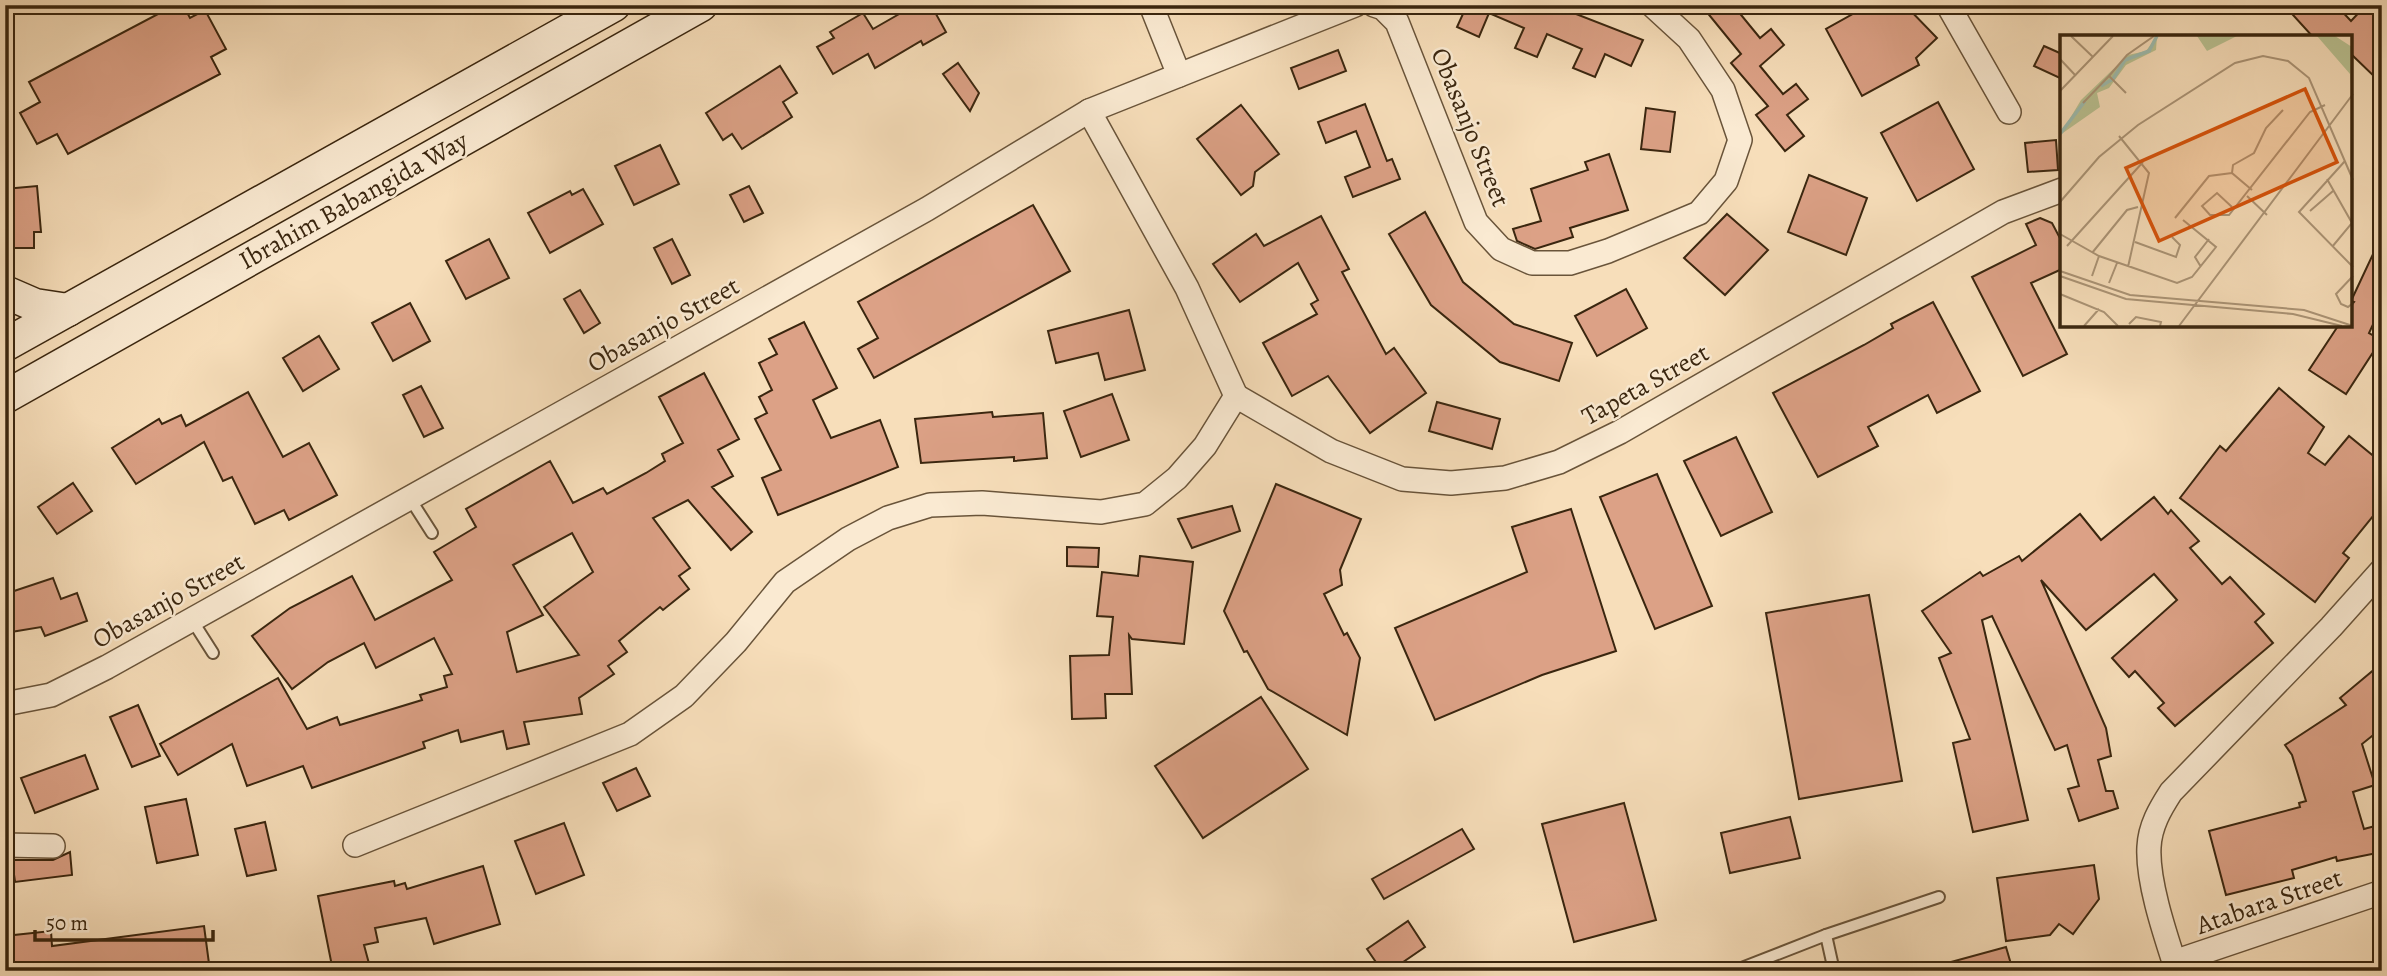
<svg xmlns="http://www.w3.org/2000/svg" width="2387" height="976" viewBox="0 0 2387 976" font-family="Alegreya,serif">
<rect width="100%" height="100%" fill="#f7deba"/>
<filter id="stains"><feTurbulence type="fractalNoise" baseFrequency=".00286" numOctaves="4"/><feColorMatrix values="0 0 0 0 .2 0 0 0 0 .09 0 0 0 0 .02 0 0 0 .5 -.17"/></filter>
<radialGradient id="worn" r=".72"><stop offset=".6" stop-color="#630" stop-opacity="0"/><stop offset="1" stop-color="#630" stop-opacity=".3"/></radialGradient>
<g fill="#dca186" stroke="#3a260f" stroke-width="2" fill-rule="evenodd">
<path d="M175,5h8l7,13 15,-8 21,39 -15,8 9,17 -152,80 -11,-20 -20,10 -17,-31 20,-11 -11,-20z"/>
<path d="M915,5h16l15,27 -23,13 -2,-4 -46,27 -7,-14 -35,20 -16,-27 17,-9 -4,-6 33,-19 10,16z"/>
<path d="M1467,5h86l90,35 -12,26 -26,-12 -10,23 -22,-9 9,-19 -35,-15 -10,23 -22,-9 9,-20 -35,-15 -10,24 -22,-10z"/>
<path d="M1701,5h32l27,33 11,-9 13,16 -24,21 23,28 13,-10 12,15 -21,16 17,21 -19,15 -29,-36 12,-9 -37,-43 10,-9z"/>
<path d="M1869,5h36l32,33 -21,20 3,7 -57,31 -36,-67z"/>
<path d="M2284,5h52l15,16 15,-16h16v79l-32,-31v-16h-37z"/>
<path d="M2044,46l18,8v25l-28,-13z"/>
<path d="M1338,50l8,21 -47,18 -8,-21z"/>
<path d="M958,63l21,30 -9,18 -27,-37z"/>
<path d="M780,66l17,27 -14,9 9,15 -50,32 -10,-15 -9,6 -17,-27z"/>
<path d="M1938,102l36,67 -57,32 -36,-68z"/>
<path d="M1365,104l22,57 5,-2 8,20 -47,18 -8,-20 25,-10 -14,-36 -30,12 -8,-21z"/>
<path d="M1241,105l38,49 -24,18 -2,14 -12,9 -44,-56z"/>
<path d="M1646,108l29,4 -5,40 -29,-3z"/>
<path d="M2056,140l2,30 -30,2 -3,-29z"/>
<path d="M660,145l19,39 -45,21 -19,-39z"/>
<path d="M1609,154l19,56 -58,18 3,9 -38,12 -18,-8 -4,-12 28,-8 -10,-32 57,-19 -3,-8z"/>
<path d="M1809,175l58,23 -21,57 -58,-23z"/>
<path d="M37,186l4,46h-7v16h-22v-14h-7v-45z"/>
<path d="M749,186l14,27 -19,9 -14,-27z"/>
<path d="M583,189l20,35 -53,29 -22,-40 42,-22 2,4z"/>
<path d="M1033,205l37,66 -196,107 -16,-29 20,-11 -20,-36z"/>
<path d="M1425,212l38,70 51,42 58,19 -13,38 -59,-19 -69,-57 -42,-71z"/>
<path d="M1727,214l41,36 -43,45 -41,-37z"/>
<path d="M1321,216l28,53 -7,3 44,82 8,-6 32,45 -56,40 -42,-57 -36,20 -29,-53 54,-29 -6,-10 7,-4 -20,-37 -58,39 -27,-38 43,-30 8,12z"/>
<path d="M2040,218l12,5 10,19v27l-31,14 36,71 -44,22 -51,-99 64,-32 -10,-21z"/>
<path d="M2382,235v70l-13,28 12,7 -35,54 -37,-24 29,-44h12v-19l4,-5 -3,-1z"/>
<path d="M489,239l20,39 -43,21 -20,-38z"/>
<path d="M672,239l18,36 -18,9 -18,-36z"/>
<path d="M1626,289l21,39 -50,28 -22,-40z"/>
<path d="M580,290l20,33 -16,10 -20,-34z"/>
<path d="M1933,302l47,89 -43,22 -9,-18 -60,32 10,19 -60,31 -45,-84 91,-48 29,-17 -2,-4z"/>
<path d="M410,303l20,38 -37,20 -21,-38z"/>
<path d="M1129,310l16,60 -40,10 -7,-27 -42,10 -8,-32z"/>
<path d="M804,322l33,66 -24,12 18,38 49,-18 18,47 -120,48 -16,-37 19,-8 -26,-51 12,-6 -8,-16 13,-7 -13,-27 18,-9 -8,-15z"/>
<path d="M319,336l20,33 -36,22 -20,-33z"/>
<path d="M704,373l35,66 -21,11 15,26 -21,11 40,45 -21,18 -43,-50 -35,18 37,50 -11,8 10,13 -26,21 -3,-3 -41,34 8,11 -19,14 6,8 -35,24 3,16 -58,8 5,22 -22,5 -4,-18 -42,11 -3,-12 -35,12 2,6 -113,40 -9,-22 -56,20 -15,-42 -54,31 -18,-31 118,-66 29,51 30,-12 3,8 82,-25 -2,-5 27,-8 -3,-11 8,-2 -18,-36 -58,30 -12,-25 -36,19 -36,27 -40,-53 38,-28 62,-32 23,44 77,-40 -18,-28 42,-25 -10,-18 84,-48 23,42 30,-15 4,6 39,-21 19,-12 -3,-7 21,-11 -24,-46zM572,533l21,39 -49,35 35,48 -62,17 -10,-40 36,-17 -30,-50z"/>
<path d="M421,386l22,42 -19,9 -21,-42z"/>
<path d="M2279,388l45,39 -16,26 17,12 24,-29 33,27v42l-39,48 6,5 -34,44 -135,-104 40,-52 6,5z"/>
<path d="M248,392l35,65 26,-14 28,52 -48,25 -5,-10 -29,14 -23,-47 -9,4 -19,-39 -68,42 -24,-36 47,-29 3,5 19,-9 5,11z"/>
<path d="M1112,394l17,46 -48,17 -17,-46z"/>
<path d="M1437,402l63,17 -8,30 -63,-18z"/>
<path d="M992,412l1,5 50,-4 4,45 -33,3v-4l-93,6 -6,-44z"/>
<path d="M1736,437l36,75 -51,24 -37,-75z"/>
<path d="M1657,474l55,132 -57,23 -55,-132z"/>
<path d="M73,483l19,28 -35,23 -19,-27z"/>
<path d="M1276,484l85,35 -21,51 2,15 -18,9 20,41 3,-2 13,25 -13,77 -79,-46 -21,-38 -3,1 -20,-41z"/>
<path d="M2154,497l14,17 3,-4 28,31 -9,7 32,36 8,-7 34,37 -9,8 18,21 -98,83 -17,-18 6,-5 -29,-32 -6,6 -17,-19 65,-58 -23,-26 -68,56 -45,-50 65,148 5,28 -13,4 8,31h7l5,17 -39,13 -11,-32 11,-3 -12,-41 -12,5 -63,-134 -10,4 46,200 -55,12 -20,-89 17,-4 -31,-81 12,-5 -29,-42 58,-39 3,4 36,-20 3,5 58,-47 21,26z"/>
<path d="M1232,506l8,25 -48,17 -14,-29z"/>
<path d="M1571,509l45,142 -74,24 -107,45 -40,-92 132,-56 -15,-45z"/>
<path d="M1067,547l32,1 -1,19 -31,-1z"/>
<path d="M1140,556l53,6 -9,82 -52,-5 -3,-4 3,59h-27l1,24 -34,1 -2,-63 39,-1 4,-38 -16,-1 5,-44 36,4z"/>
<path d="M53,578l8,21 16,-6 10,28 -42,15 -4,-9 -36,6v-39z"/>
<path d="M1869,595l33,186 -103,18 -33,-186z"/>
<path d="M2382,663v65l-20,16 13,41 -22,7 11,37 11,-3 7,26 -45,9 -1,-4 -44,13 2,8 -68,17 -17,-64 91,-24 -1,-4 7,-2 -14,-46 -7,-10 61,-40 -6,-7z"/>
<path d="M1261,697l47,72 -105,69 -48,-72z"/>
<path d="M138,705l22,51 -28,11 -22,-50z"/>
<path d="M85,755l13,34 -63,24 -14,-35z"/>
<path d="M636,768l14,28 -33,15 -14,-28z"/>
<path d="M186,799l12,56 -41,8 -12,-56z"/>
<path d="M1624,803l32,117 -82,22 -32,-118z"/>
<path d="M1790,817l10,41 -70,15 -9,-40z"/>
<path d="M265,822l11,48 -29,6 -12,-47z"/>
<path d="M564,823l20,52 -48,19 -21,-53z"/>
<path d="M1462,829l12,20 -90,50 -12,-20z"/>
<path d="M70,852l2,23 -57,7 -3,-22h41z"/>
<path d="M2094,865l5,34 -26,35 -14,-10 -9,11 -44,6 -9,-63z"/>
<path d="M483,866l17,58 -66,20 -8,-26 -51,10 3,14 -14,3 7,26h-38l-15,-75 76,-15 1,5 10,-3 2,6z"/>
<path d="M1408,921l17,26 -35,24h-8l-15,-22z"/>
<path d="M204,926l6,45h-205v-35l46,-5 1,15z"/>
<path d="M2006,947l7,24h-72l-1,-6z"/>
</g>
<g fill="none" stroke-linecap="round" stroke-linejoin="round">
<g stroke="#69543a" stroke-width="14">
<g id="lane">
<path d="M409,497l23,36"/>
<path d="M192,620l21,33"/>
<path d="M1826,935l113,-38"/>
<path d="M1734,971l92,-36 8,36"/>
</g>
</g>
<g stroke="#69543a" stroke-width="26">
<g id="street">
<path d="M1151,5l28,70"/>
<path d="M1374,5l9,3 14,14 79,200 25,27 31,14h38l38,-12 91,-38 27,-32 14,-41 -17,-50 -34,-51 -37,-34"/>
<path d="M1948,5l61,107"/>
<path d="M1236,396l95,55 71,28 49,4 54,-5 54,-16 61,-30 383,-220 59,-22"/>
<path d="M5,704l46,-9 56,-28 820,-458 162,-98 266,-106"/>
<path d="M5,845l48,1"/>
<path d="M355,845l275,-111 54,-38 52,-54 49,-60 63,-43 40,-21 42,-13 52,-2 119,9 44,-8 32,-26 28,-32 31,-50 -49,-108 -98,-177"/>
<path d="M2174,962l208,-70"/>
<path d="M2177,971c-11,-34 -30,-89 -28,-124 1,-21 11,-38 22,-55l160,-165 51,-57"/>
</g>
</g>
<g stroke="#3a260f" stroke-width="35">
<g id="secondary">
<path d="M5,292l30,13 33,5"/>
<path d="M5,345l609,-340"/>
<path d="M5,397l696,-392"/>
</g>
</g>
<use href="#lane" stroke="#faead2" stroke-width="10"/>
<use href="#street" stroke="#faead2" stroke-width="23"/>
<use href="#secondary" stroke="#faead2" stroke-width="32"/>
</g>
<g text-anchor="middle" stroke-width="5" stroke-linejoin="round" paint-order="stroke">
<g font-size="26" fill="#3a260f" stroke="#faead2">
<text transform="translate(1471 127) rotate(68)" y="9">Obasanjo Street</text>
<text transform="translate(353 200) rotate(-29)" y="9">Ibrahim Babangida Way</text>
<text transform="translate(663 324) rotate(-29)" y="9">Obasanjo Street</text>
<text transform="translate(1645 384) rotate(-29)" y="9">Tapeta Street</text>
<text transform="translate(168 600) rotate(-29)" y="9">Obasanjo Street</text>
<text transform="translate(2269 901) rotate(-19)" y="9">Atabara Street</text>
</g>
</g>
<g transform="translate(2060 35)">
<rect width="292" height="292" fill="#f7deba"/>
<path d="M97,1l-1,14 -30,15 -17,23 -12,5 3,14 -40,28 21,-35 47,-45 18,-4zM137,1h40l-30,15zM257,1h18l17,11 -2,40v-13z" fill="#bac292"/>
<path fill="none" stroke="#9dbcaf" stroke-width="3.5" d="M41,51l12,-7 12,-19 24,-9 8,-15M0,99l25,-33"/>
<path fill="none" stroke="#ab9476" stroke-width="2" d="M11,1l22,21M0,24l16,17M0,56l53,-55M66,58l-17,-17 18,-21 27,-19M23,68l26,-27M59,101l30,37 -21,94M285,126l-46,51 54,55M267,144l25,44 -20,24M192,155l-20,-17 1,-8 21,-12 12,-25 17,-18M187,161l20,19M0,167l39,-45 39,-32 97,-62 28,-7 25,5 21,17 44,102M172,172l-15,-14 -15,13 8,9h19l81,-103 15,-7M250,176l23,-20M115,183l34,-42 23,-3M0,199l39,22 78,27 15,-6 24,-30 -33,-27M75,207l41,15 4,-12 -8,-8M7,211l76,-84M32,218l35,-43 11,-3M141,232l-6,-10 14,-18M0,236l70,24 174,15 49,16M0,241l66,23 167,15 49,12M32,241l7,-20M293,241l-17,18 5,10 7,3 5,-4M49,248l8,-20M0,259l44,18 14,14M69,289l7,-7 25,5 -1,4M24,291l15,-17M119,291l174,-232"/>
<path fill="#d7540c" fill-opacity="0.15" stroke="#d7540c" stroke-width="3.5" d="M245,54l32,73 -178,79 -33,-73z"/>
<rect width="292" height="292" fill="none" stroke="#3a260f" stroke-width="3.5"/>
</g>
<rect width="2387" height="976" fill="none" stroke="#f7deba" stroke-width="28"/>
<rect x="7" y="7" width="2373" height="962" fill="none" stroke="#3a260f" stroke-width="3.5"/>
<rect x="14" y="14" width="2359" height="948" fill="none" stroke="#3a260f" stroke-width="2"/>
<path d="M35 930v10h178v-10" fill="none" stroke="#3a260f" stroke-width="3.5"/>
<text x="46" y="930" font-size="21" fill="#3a260f" stroke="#faead2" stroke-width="5" paint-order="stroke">50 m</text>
<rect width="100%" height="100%" filter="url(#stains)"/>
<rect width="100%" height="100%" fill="url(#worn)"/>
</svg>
